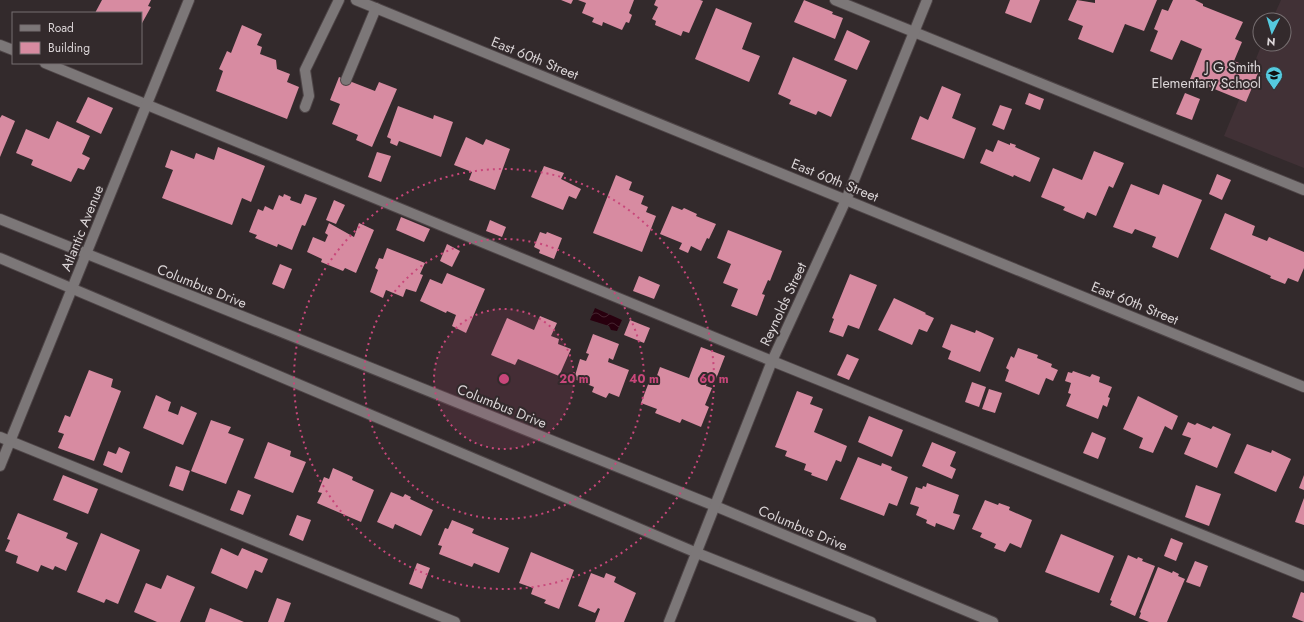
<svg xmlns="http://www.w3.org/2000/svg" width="1304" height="622" viewBox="0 0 1304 622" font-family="Jost,sans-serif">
<defs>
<pattern id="water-waves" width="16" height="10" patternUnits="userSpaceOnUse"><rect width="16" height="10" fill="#28000e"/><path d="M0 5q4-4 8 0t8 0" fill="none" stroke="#472430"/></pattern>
</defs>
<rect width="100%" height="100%" fill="#332a2c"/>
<path fill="#413136" d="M1281,0h23v168l-80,-32 38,-92h22v-24h-12z"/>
<path fill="url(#water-waves)" d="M595,308l27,12 -5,11 -6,-1 -2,-4 -19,-6z"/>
<g fill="#d78ba1">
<path d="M102,0h49l-3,6 3,1 -10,18v-12h-46z"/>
<path d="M561,0h12l-2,4z"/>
<path d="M578,0h56l-5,13 3,2 -3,8 -3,-1 -4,8 -19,-8 -1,4 -10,-4 2,-4 -12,-5 4,-10z"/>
<path d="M656,0h44l3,1 -14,32 -6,-2 -2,5 -26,-11 1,-4 -4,-2 6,-12 -4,-2z"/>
<path d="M804,0l29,12 -1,2 11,4 -8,21 -41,-17z"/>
<path d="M1010,0h30l-9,23 -26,-10z"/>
<path d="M1077,0l18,3v-3h62l-13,31 -19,-7 -12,29 -35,-14 5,-13 -15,-6z"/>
<path d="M1173,0h22l8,4v2l40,16 -8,17 7,3 -8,19 25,10 -13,31 -56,-23 12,-30 -21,-9 -9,20 -22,-9 8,-20 -4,-2 8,-20 6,2z"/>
<path d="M716,8l36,15 -10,26 18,7 -11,26 -54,-23z"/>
<path d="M242,25l20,9 -5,11 5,2 -2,7 16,6 1,9 13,5 -3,8 12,5 -12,32 -71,-28 7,-20 -4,-2 8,-18 4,2z"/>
<path d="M847,30l23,11 -13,29 -23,-10z"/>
<path d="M793,57l54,23 -16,37 -13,-6 -2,4 -27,-11 2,-4 -13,-6z"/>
<path d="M339,77l36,14 4,-9 18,7 -25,58 -16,-7 2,-5 -26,-11 8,-20 -10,-4z"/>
<path d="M942,86l19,8 -9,24 24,10 -12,31 -53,-20 9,-23 8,4z"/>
<path d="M1029,93l15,6 -4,11 -15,-6z"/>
<path d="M1185,93l15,6 -8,21 -16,-6z"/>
<path d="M88,97l25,11 -12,26 -25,-12z"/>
<path d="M1000,105l12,4 -8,21 -12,-5z"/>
<path d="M398,106l35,13 1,-4 19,7 -12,35 -42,-16 -2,5 -7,-3 1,-4 -4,-2z"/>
<path d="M2,115l13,6 -15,36v-39z"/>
<path d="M57,121l33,15 -8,18 8,4 -6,12 -6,-2 -7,14 -40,-17 2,-5 -17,-7 10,-24 23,10z"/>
<path d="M466,137l17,8 3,-6 24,10 -15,41 -26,-10 3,-8 -18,-7z"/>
<path d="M998,140l12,5v-2l6,2 -1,2 25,11 -10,24 -16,-7 -1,2 -33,-14 6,-14 7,3z"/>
<path d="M218,147l47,19 -14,36 -9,-4 -10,27 -70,-27 11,-28 -8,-3 6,-17 23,9 2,-6 18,7z"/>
<path d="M1094,151l30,12 -11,25 -4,-2 -13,30 -9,-4 -3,7 -21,-9 2,-3 -24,-10 12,-29 29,12z"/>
<path d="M377,152l14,4 -10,26 -13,-5z"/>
<path d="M544,166l20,7 -3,6 20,10 -5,10 -7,-3 -6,14 -32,-13z"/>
<path d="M1217,174l14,6 -9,20 -13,-6z"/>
<path d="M616,175l16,7 -3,8 15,6 -3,8 7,3 -2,5 10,4 -14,36 -49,-19z"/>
<path d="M1131,184l28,11 4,-11 39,16 -24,58 -26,-11 4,-10 -21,-8 -3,5 -19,-7z"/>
<path d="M284,194l7,3 -1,3 11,4 4,-10 12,4 -12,28 -3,-1 -10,25 -14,-6 -1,3 -22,-9 2,-3 -8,-3 9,-23 5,2 2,-5 8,4 6,-15 4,2z"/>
<path d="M334,200l11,5 -9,19 -10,-4z"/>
<path d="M672,206l10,4 2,-2 13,6 -1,2 20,8 -7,15 -2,-1 -6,13 -10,-5 -3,7 -9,-4 3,-6 -22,-9z"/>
<path d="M1225,213l30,13 -3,9 15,6 2,-4 35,15v16l-6,14 -10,-4 -3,6 -15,-6 1,-2 -61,-27z"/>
<path d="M401,217l29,12 -6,13 -28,-12z"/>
<path d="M490,220l16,7 -4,10 -16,-6z"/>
<path d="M329,223l25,14 5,-14 15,7 -18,43 -11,-5 -2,3 -22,-9 1,-3 -15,-7 6,-15 12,5 3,-7 -3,-2z"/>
<path d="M728,230l54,21 -12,30 -2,-1 -6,14 3,1 -8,21 -26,-10 7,-17 -15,-6 8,-19 -14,-6z"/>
<path d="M540,232l6,2 1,-2 15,6 -8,21 -15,-6 1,-3 -6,-3z"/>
<path d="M447,244l13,7 -8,16 -12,-6z"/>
<path d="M387,248l38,15 -5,11 3,1 -7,17 -10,-3 -3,8 -17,-7 -3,8 -13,-6 8,-22 -3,-2 4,-10 4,1z"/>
<path d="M280,264l12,5 -8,20 -12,-5z"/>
<path d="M447,273l38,16 -19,44 -14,-7 4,-11 -9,-4 -1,2 -26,-12 10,-22 12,5z"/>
<path d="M850,274l27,11 -18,44 -11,-4 -5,12 -14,-5 5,-13 -2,-1z"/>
<path d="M639,276l21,9 -6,14 -21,-8z"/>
<path d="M894,298l32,15 -1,1 9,4 -7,14 -8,-3 -7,16 -34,-15z"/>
<path d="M540,316l17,7 -6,13 8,3 -1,5 13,5 -12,27 -41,-17 -3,6 -24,-10 16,-37 27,12z"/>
<path d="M630,320l20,8 -6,15 -20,-8z"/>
<path d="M951,324l24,9 1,-3 18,8 -14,34 -32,-13 3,-8 -9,-4z"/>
<path d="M593,334l26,10 -6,16 -4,-2 -1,4 21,8 -10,27 -10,-4 -3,5 -14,-6 2,-5 -20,-8 6,-20 6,2 3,-7 -3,-1z"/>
<path d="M701,347l24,9 -9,23 -7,-3 -3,10 6,2 -7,17 4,2 -8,20 -19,-8 -2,4 -25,-10 2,-4 -16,-6 8,-21 5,2 6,-17 29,11z"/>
<path d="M1018,348l20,7 -1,3 15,6 -1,3 7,3 -5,11 -7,-3 -7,17 -34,-14 4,-11 -3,-2 5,-12 3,2z"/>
<path d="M847,354l12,5 -10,21 -12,-5z"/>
<path d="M89,370l24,9 -2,8 10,4 -27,70 -36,-13 6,-14 -6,-2 7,-17 5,2z"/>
<path d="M1073,371l17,6 2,-3 8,3 -1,5 13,5 -4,10 2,1 -3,9 -4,-2 -5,14 -32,-13 5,-12 -3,-1 3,-10 -6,-2 3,-9 4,1z"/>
<path d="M972,382l14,5 -7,20 -14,-5z"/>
<path d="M989,389l13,4 -7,20 -13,-4z"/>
<path d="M797,391l16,6 -3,7 13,5 -9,23 33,14 -6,16 -5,-2 -9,21 -16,-6 1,-2 -8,-3 2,-6 -21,-8 2,-5 -12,-4z"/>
<path d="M156,395l15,7 -3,9 10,4 3,-9 16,7 -14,32 -40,-17z"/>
<path d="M1138,396l40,20 -6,14 -7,-4 -12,27 -14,-5 4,-10 -20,-9z"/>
<path d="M869,416l34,14 -11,27 -34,-15z"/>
<path d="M211,420l20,7 -3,6 16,6 -18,45 -35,-13z"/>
<path d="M1188,422l7,3 2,-2 14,6 2,-3 18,8 -14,34 -33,-14 7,-16 -9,-3z"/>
<path d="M1092,432l14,6 -8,21 -15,-6z"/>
<path d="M268,442l23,9 -1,5 16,6 -13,31 -39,-15z"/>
<path d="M932,442l24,10 -6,14 6,3 -4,10 -30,-13z"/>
<path d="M1247,444l24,9 1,-3 19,9 -15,33 -42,-19z"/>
<path d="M119,447l11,5 -8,21 -19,-8 5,-14 8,3z"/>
<path d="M858,457l23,9 1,-3 10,4 -1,3 17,7 -11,29 -8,-3 -5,13 -44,-17z"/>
<path d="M176,466l14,5 -7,20 -14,-5z"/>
<path d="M333,468l20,9 -1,3 22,10 -13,32 -44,-19 5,-10 -4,-1 6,-15 5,2z"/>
<path d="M63,475l35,14 -10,25 -35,-14z"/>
<path d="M1304,475v15l-5,-2z"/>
<path d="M927,483l32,12 -6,18 7,2 -6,15 -18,-7 -1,4 -9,-4 1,-3 -11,-5 3,-8 -9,-3 6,-17 6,2 1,-3 3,1z"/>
<path d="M1196,485l25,9 -12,32 -24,-9z"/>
<path d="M238,490l13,5 -8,20 -13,-5z"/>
<path d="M391,492l12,5 2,-3 6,3 -1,2 23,11 -12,26 -26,-12 -2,5 -16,-7z"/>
<path d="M1304,498v27l-9,-3z"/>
<path d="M985,500l13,5 1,-2 11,4 -1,3 23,10 -11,28 -11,-5 -5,9 -11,-4 2,-4 -16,-7 2,-4 -10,-4z"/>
<path d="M18,513l50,20 -2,5 12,5 -12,28 -11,-5 -2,4 -12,-5 -3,7 -22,-9 2,-7 -13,-5 5,-11 -3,-1z"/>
<path d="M297,515l14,5 -8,21 -14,-6z"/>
<path d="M452,520l22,9 -2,4 37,15 -10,25 -25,-10 -2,4 -33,-13 3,-8 -4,-1 7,-17 3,1z"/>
<path d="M101,533l39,17 -22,54 -12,-5 -2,4 -27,-11z"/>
<path d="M1061,534l53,22 -15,37 -54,-21z"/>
<path d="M1171,538l12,5 -7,18 -12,-5z"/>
<path d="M221,548l17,8 4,-8 26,11 -6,14 -7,-3 -8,19 -36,-16z"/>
<path d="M531,552l43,18 -15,39 -15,-6 2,-3 -15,-6 2,-6 -14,-5z"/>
<path d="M1128,555l9,4 1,-2 5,2 -1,2 13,5 -20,50 -25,-11 2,-4 -2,-1z"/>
<path d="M1195,561l13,5 -8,21 -14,-5z"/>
<path d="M417,563l13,5 -8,21 -13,-5z"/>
<path d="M1158,567l14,6 1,-2 6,3 -1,2 7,3 -18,43h-18l-10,-4 2,-5 -1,-1z"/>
<path d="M591,573l13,5 2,-5 10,4 -2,5 22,11 -12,29h-29l5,-13 -2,-1 -3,5 -17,-7z"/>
<path d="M167,575l28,12 -15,35h-23l-23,-10 12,-29 15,6z"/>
<path d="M1301,592l3,1v29l-12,-5z"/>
<path d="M277,598l14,5 -7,19h-16z"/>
<path d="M210,608l15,6 19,8h-39z"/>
</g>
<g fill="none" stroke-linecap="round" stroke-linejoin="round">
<g stroke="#4e4547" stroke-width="12">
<g id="minor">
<path d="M356,0l948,387"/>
<path d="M835,0l469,190"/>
<path d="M0,45l13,5"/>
<path d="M45,63l727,298 532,215"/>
<path d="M346,80l30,-72"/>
<path d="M305,107l4,-11 -4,-26 34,-70"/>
<path d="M0,219l715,287 278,116"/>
<path d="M0,258l697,295 174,69"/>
<path d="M0,437l455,185"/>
<path d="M0,466l189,-466"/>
<path d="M669,622l103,-261 74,-161 81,-200"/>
</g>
</g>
<use href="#minor" stroke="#7c7778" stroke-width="10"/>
</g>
<circle cx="504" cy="379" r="70" fill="#c8477a" fill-opacity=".12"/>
<g fill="none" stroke="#c8477a" stroke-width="2" stroke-dasharray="2 4">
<circle cx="504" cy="379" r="70"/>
<circle cx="504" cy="379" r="140"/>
<circle cx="504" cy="379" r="210"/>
</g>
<defs>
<g id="school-pin" transform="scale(0.9)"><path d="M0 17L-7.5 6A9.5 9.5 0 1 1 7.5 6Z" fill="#55cadf" stroke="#332a2c"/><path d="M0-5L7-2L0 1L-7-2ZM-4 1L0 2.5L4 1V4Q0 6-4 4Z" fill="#111"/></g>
</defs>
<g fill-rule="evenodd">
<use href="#school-pin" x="1274" y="75"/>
</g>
<g text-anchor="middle" stroke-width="4" stroke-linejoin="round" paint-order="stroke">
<g font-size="14" fill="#dbd5d7" stroke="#332a2c">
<text transform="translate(535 58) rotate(22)" y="5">East 60th Street</text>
<text transform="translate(835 180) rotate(22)" y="5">East 60th Street</text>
<text transform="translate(82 228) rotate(-68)" y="5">Atlantic Avenue</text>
<text transform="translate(202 286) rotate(22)" y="5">Columbus Drive</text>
<text transform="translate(1135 303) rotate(22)" y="5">East 60th Street</text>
<text transform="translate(783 304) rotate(-65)" y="5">Reynolds Street</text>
<text transform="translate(502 406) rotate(22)" y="5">Columbus Drive</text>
<text transform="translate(803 528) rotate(23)" y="5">Columbus Drive</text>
</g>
<g font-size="14" fill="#dbd5d7" stroke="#332a2c" text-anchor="end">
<text x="1261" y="72">J G Smith<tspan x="1261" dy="16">Elementary School</tspan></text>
</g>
</g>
<circle cx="504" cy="379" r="6" fill="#c8477a" stroke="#332a2c" stroke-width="2"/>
<g font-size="12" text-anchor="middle" font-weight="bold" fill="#c8477a" stroke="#332a2c" stroke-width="4" stroke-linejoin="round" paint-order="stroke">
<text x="574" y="383">20 m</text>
<text x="644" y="383">40 m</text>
<text x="714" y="383">60 m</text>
</g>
<rect x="12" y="12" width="130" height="52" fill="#332a2c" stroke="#766e70"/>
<rect x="20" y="25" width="20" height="6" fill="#7c7778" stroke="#766e70"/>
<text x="48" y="32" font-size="12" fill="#dbd5d7">Road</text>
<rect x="20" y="42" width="20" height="12" fill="#d78ba1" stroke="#766e70"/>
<text x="48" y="52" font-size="12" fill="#dbd5d7">Building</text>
<g transform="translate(1272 32) rotate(185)"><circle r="19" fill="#332a2c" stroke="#766e70"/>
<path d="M0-3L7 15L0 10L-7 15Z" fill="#55cadf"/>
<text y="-6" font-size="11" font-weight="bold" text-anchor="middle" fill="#dbd5d7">N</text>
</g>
</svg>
